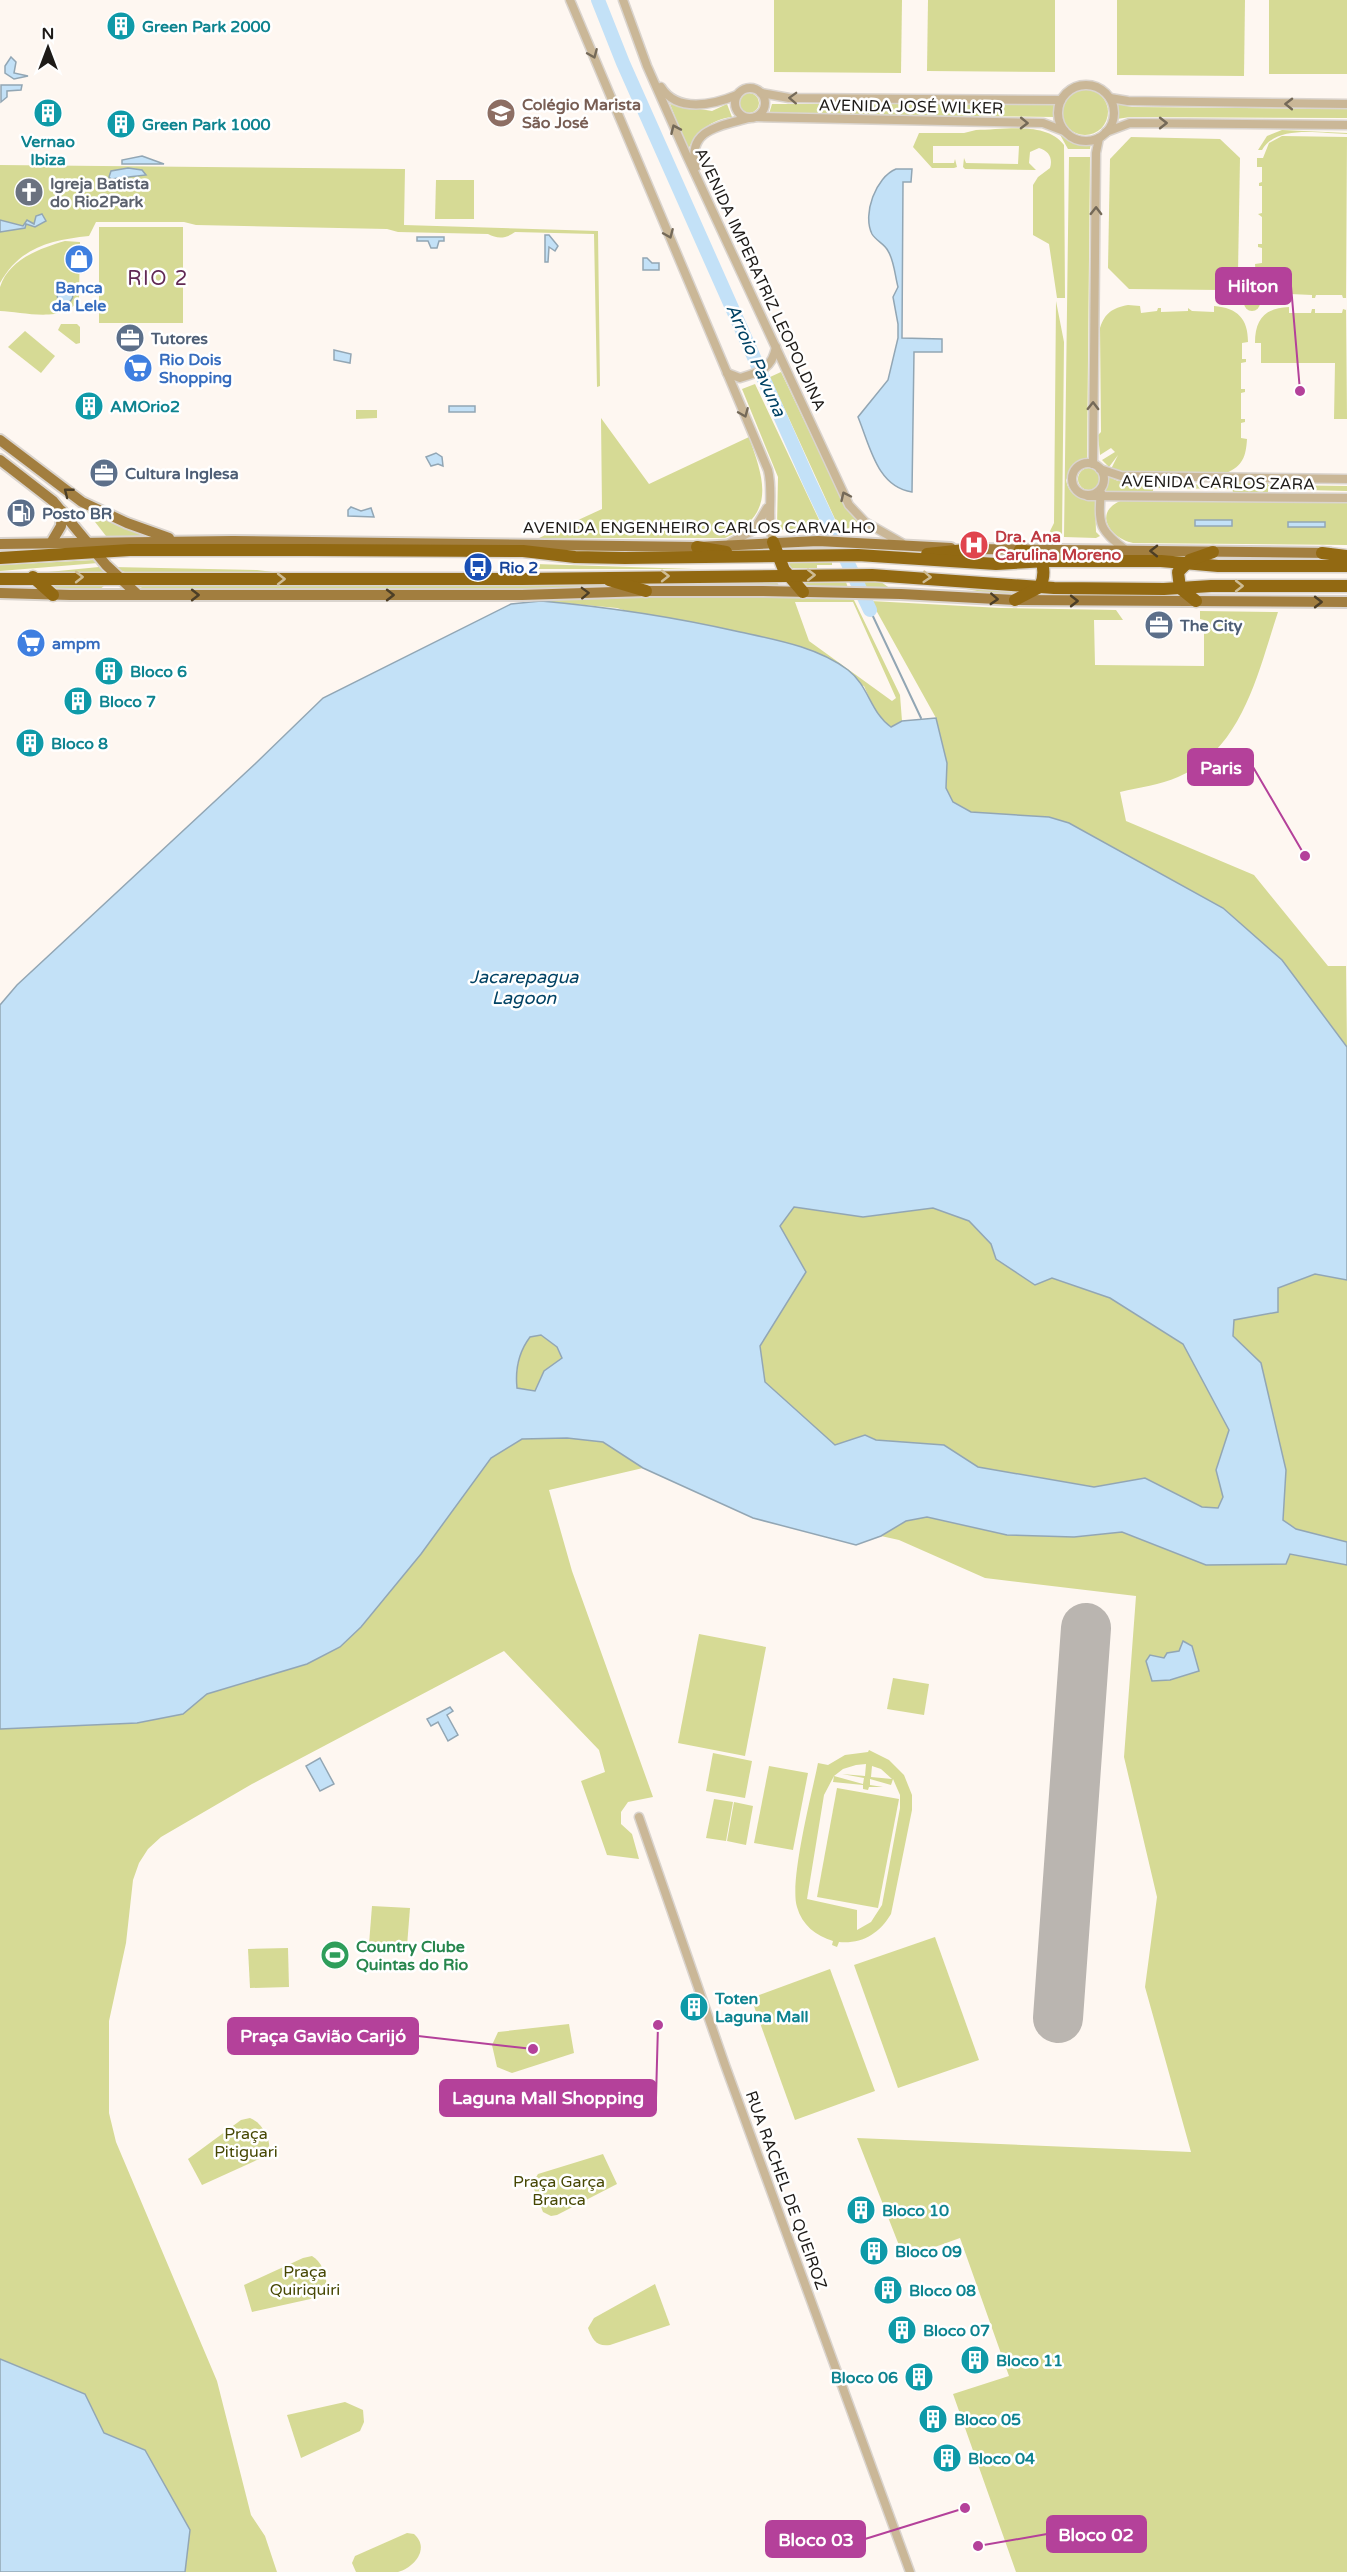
<svg xmlns="http://www.w3.org/2000/svg" width="1347" height="2572" viewBox="0 0 1347 2572" font-family="'Varela Round',sans-serif">
<rect width="100%" height="100%" fill="#fef7f1"/>
<g fill="#d6da95" fill-rule="evenodd">
<path d="M774,0h128l-1,73 -127,-1z"/>
<path d="M928,0h127v72l-128,-1z"/>
<path d="M1117,0h128l-1,76 -127,-1z"/>
<rect x="1269" y="0" width="78" height="74"/>
<circle cx="1085" cy="112" r="23"/>
<circle cx="749" cy="103" r="10"/>
<path d="M670,104l42,7 15,-7 5,13c-20,2 -36,15 -44,33z"/>
<path d="M772,104h282l1,13 -286,-3z"/>
<path d="M1117,104l15,3 215,2v9l-217,-1 -13,2z"/>
<path d="M976,130c27,0 70,-9 88,15l1,153h-8l-8,-54 -16,-9v-50l5,-8 12,-9c3,-10 -1,-17 -11,-20l-9,4 -1,11 7,7 -71,-1 -2,-2 1,-9 2,5 52,1 1,-18h-86v17h21l1,-4 2,8 -3,1h-22l-19,-21 6,-14h45z"/>
<path d="M1282,130l65,3v1c-26,0 -70,-10 -85,16h-4l9,-14z"/>
<path d="M1058,131l18,10 15,2 -1,6h-22z"/>
<path d="M1282,136l65,1 -1,161h-3l-1,-3h-26l-1,3h-3v-3l-22,-1 -1,6c-24,0 -33,-14 -34,-36l7,-1v-15l-4,-1v-3h4v-27l-4,-3 4,-1v-27h-3v-3l3,-1v-15h-5v-9h6l6,-15z"/>
<path d="M1131,137l89,2 20,19 -2,114 -18,18 -91,-1 -21,-21 2,-109z"/>
<path d="M1069,157h21l-3,304 -14,7 -7,12c3,16 14,19 29,20l1,32 4,4 -4,2 -32,-1z"/>
<path d="M0,165l405,4 -1,56 194,6 2,155 -3,1 -3,-153 -79,-2c-9,7 -18,7 -27,2l-90,-2 -11,-3 -191,-4 -12,-3h-88l-7,14c-38,4 -69,11 -89,47z"/>
<path d="M436,180h38v39h-39z"/>
<rect x="99" y="227" width="84" height="96"/>
<path d="M65,241l15,1 -1,56c-11,26 -56,14 -79,13 0,-7 0,-17 0,-24 9,-28 41,-39 65,-46z"/>
<circle cx="1252" cy="303" r="8"/>
<path d="M1056,301l8,41 -2,195h-15l7,-14z"/>
<path d="M1128,305l12,1 1,7 16,-2 1,-3h3v4l27,-1v-3l4,3 22,1v-6c24,2 34,13 34,36l-6,1v16h4v3l-5,1v26h4v3l-4,1v26h4v3l-4,1v15l6,1c-1,17 -4,27 -21,34h-102l-13,-4 7,-14 -9,12 -7,-7 13,-8 -4,-4 -11,7 -2,-20 3,-3 -1,-104c5,-15 12,-20 28,-23z"/>
<path d="M1289,307v6h22l1,-4h3v4h27l1,-4 3,1 1,109h-13l1,-56h-74v-20h-6c0,-24 10,-35 34,-36z"/>
<path d="M61,324h16l3,3v16l-4,1 -18,-14z"/>
<path d="M25,331l30,25 -14,17 -33,-26z"/>
<path d="M781,372l59,124 18,25 -9,7 -9,2 -70,-153z"/>
<path d="M755,384l66,140 2,5 -40,1 -6,-4 1,-49 -36,-88z"/>
<path d="M356,410h21v8l-21,1z"/>
<path d="M601,418l48,66 100,-47c15,43 28,77 -24,101h-186l63,-29z"/>
<circle cx="1089" cy="479" r="11"/>
<path d="M1107,476l11,5h34v3l80,1v-3h36v3l79,1v5l-79,-2v3h-35l-1,-3 -79,-1v3h-50z"/>
<path d="M1123,500l224,2v43l-214,-2c-24,-5 -41,-32 -10,-43z"/>
<path d="M81,504l74,32h-49z"/>
<path d="M94,560l4,3 -98,8v-6z"/>
<path d="M832,562v3h-15v3h-29l-2,-5z"/>
<path d="M535,564l159,5h-160z"/>
<path d="M99,567l7,6h-68z"/>
<path d="M113,567l144,3 24,3h-154z"/>
<path d="M795,579l51,3 2,6h-35z"/>
<path d="M776,580l4,8 -122,-1 -35,-6z"/>
<path d="M46,581h64l-11,9h-44z"/>
<path d="M131,581h454l32,5 -95,6 -369,-1 -18,-5z"/>
<path d="M860,582h21l10,7h-28z"/>
<path d="M955,584l67,8 -28,2 -39,-7z"/>
<path d="M585,596l268,2 47,97 2,26 -11,6 -13,-9 -14,-32 -247,-78 -76,-7zM795,602h58l43,96 -4,3 -83,-60z"/>
<path d="M871,601l130,7 115,2 7,10h-29l1,45 109,1v-46l-4,-1v-8l78,1c-20,60 -35,137 -100,165 -18,8 -38,10 -58,15l6,29 128,54 74,91h18l1,81 -65,-87 -59,-52 -154,-85 -20,-6 -78,-5 -18,-10 -7,-14 1,-25 -11,-45z"/>
<path d="M794,1206l69,11 70,-9 36,13 22,23 5,15 114,39 73,46 46,86 -13,40 7,27 -5,11 -16,-1 -57,-29 -51,9 -116,-20 -34,-22 -68,-5 -11,-5 -30,11 -70,-64 -5,-36 46,-74 -26,-46z"/>
<path d="M1315,1274l32,6v262l-51,-13 -13,-9 3,-50 -25,-107 -28,-27v-16l45,-8v-24z"/>
<path d="M541,1335l16,12 5,11 -18,13 -9,20 -18,-3c-1,-20 1,-35 13,-51z"/>
<path d="M567,1438l36,4 40,26 -94,22 23,81 81,226 -25,5 -7,10v12l11,10 7,25 -32,-4 -26,-74 24,-9 -6,-22 -95,-99 -252,133 -91,53 -13,12 -9,14 -6,17 -7,63 -17,78v92l7,29 101,239 34,134 14,21 12,36h-92l5,-42 -45,-80 -41,-17 -19,-39 -85,-35v-630l137,-6 46,-9 24,-20 100,-30 33,-17 21,-20 60,-73 70,-96 31,-19z"/>
<path d="M927,1517l80,18 67,2 48,-5 84,33 84,-11 57,11v1007h-331l-63,-178 56,-18 -49,-138 -56,20 -47,-120 334,14 -46,-165 12,-90 -33,-140 12,-161 -151,-18 -86,-38 -18,-4 25,-15z"/>
<path d="M699,1634l67,13 -21,109 -67,-13z"/>
<path d="M893,1678l36,6 -5,31 -37,-6z"/>
<path d="M869,1750l20,10 15,15 8,20v15l-21,104c-12,20 -29,30 -52,28l-2,5 -5,-2 1,-4c-17,-5 -31,-16 -36,-34 -8,-25 15,-114 21,-144l10,2 17,-10 23,-3zM856,1765l10,-1 -1,12 -23,-2 22,4 -1,6 -29,-8 9,-7zM872,1766l9,3 11,10 -21,-2zM834,1776l-1,6 30,3v4l5,1 1,-3h14l-13,-2v-6l21,6 2,-6 7,16v13l-18,97 -11,17 -14,8v-20l-50,-11 17,-104z"/>
<path d="M713,1753l39,8 -7,37 -39,-7z"/>
<path d="M769,1766l39,7 -15,77 -39,-7z"/>
<path d="M837,1788l62,11 -21,109 -61,-11z"/>
<path d="M714,1799l19,3 -7,39 -20,-3z"/>
<path d="M734,1802l19,4 -7,39 -19,-4z"/>
<path d="M372,1906l38,2 -3,38 -38,-2z"/>
<path d="M935,1937l44,123 -81,28 -44,-123z"/>
<path d="M288,1948l1,39 -39,1 -2,-39z"/>
<path d="M830,1969l45,122 -80,29 -44,-122z"/>
<path d="M569,2024l5,29 -62,20 -15,-6 -5,-22 6,-13z"/>
<path d="M250,2118c13,5 23,24 18,37l-66,30 -14,-26 53,-39z"/>
<path d="M603,2154l14,30 -60,31 -6,1 -8,-4 -11,-28 6,-10z"/>
<path d="M312,2256c12,7 18,27 12,40l-72,16 -8,-27 59,-27z"/>
<path d="M655,2284l15,41 -60,20c-14,2 -18,-6 -22,-17l6,-10z"/>
<path d="M345,2402l18,8 1,12 -4,9 -59,27 -14,-43z"/>
<path d="M407,2533l7,1c16,14 1,33 -16,38 -12,0 -30,0 -42,0l-4,-9 3,-7z"/>
</g>
<g fill="#c3e1f7" stroke="#92a6b4" stroke-width="1.5" fill-rule="evenodd">
<path d="M11,57l5,5 -2,11 14,3 -14,3 -9,-6v-7z"/>
<path d="M1,85h21l-1,5 -14,1v6l-6,5z"/>
<path d="M142,156l22,8h-42v-4z"/>
<path d="M128,168l14,2 4,5 -35,4 -2,-2 2,-6z"/>
<path d="M896,169h16l-1,13h-8l-1,156 40,1v13h-28l-2,140c-35,-5 -42,-46 -54,-75l30,-37 10,-42v-14l-5,-27 5,-10c-3,-11 -4,-27 -10,-36 -3,-7 -12,-10 -16,-17 -10,-20 4,-57 24,-65z"/>
<path d="M42,214l4,7 -11,6 -9,-3 -1,4 -25,4v-12l23,6 4,-6 7,4 2,-8z"/>
<path d="M545,235h4l9,11 -3,5 -6,-4 -1,15h-3z"/>
<path d="M417,237h27v4h-5l-2,7h-6l-3,-7h-11z"/>
<path d="M643,258h4l5,5h7v7h-16z"/>
<circle cx="65" cy="295" r="8"/>
<path d="M334,350l17,4 -1,9 -16,-3z"/>
<rect x="449" y="406" width="26" height="6"/>
<path d="M436,453l6,4 1,9 -5,-2 -7,2 -5,-9z"/>
<path d="M351,507l10,4 10,-3 3,9 -26,-1v-6z"/>
<rect x="1195" y="520" width="37" height="6"/>
<rect x="1288" y="522" width="37" height="5"/>
<path d="M541,601c67,6 133,16 199,31 37,8 77,15 108,38 21,16 22,42 43,57l11,-6 34,-3 11,45 -1,25 7,14 18,10 78,5 20,6 154,85 59,52 65,87v233l-32,-6 -37,14v24l-44,8 -1,16 28,27 25,107 -3,50 13,9 51,13v23l-57,-11 -4,10 -80,1 -84,-33 -48,5 -67,-2 -80,-18 -21,4 -25,15 -25,9 -103,-27 -110,-50 -40,-26 -36,-4 -45,1 -31,19 -70,96 -60,73 -21,20 -33,17 -100,30 -24,20 -46,9 -137,6v-724l17,-20 239,-222 67,-65 188,-94zM794,1207l69,10 70,-9 36,13 22,23 5,15 39,26 17,-7 58,20 73,46 46,86 -13,40 7,27 -5,11 -16,-1 -57,-29 -51,9 -116,-20 -34,-22 -68,-5 -11,-5 -30,10 -70,-63 -5,-36 46,-74 -26,-46zM541,1335l16,12 5,11 -18,13 -9,20 -18,-3c-2,-19 1,-35 13,-51z"/>
<path d="M1183,1641l9,5 7,25 -29,9 -18,1 -6,-20 4,-6 14,3 3,-5 12,-2z"/>
<path d="M450,1707l3,4 -6,4 11,20 -10,6 -10,-19 -7,4 -4,-7z"/>
<path d="M320,1758l14,26 -14,7 -14,-25z"/>
<path d="M0,2359l85,35 19,39 41,17 45,80 -5,42h-185z"/>
</g>
<g fill="none" stroke-linecap="round" stroke-linejoin="round">
<path stroke="#92a6b4" stroke-width="2" d="M870,610l51,108"/>
<path stroke="#c3e1f7" stroke-width="14" d="M598,0l25,63 186,418 61,129"/>
<path stroke="#bab5b0" stroke-width="50" d="M1058,2018l28,-390"/>
<g stroke="#dad4ce" stroke-width="11">
<g id="minor">
<path d="M570,0l198,470c6,24 -2,48 5,72"/>
<path d="M623,0l24,66 39,88 163,351 16,17 37,21"/>
<circle cx="1086" cy="113" r="28"/>
<path d="M661,87c16,26 52,18 76,8"/>
<circle cx="750" cy="103" r="15"/>
<path d="M761,93l28,5 272,2"/>
<path d="M1110,98l18,3 219,3"/>
<path d="M756,117l287,6 21,8"/>
<path d="M1106,132l24,-9 217,2"/>
<path d="M696,167c-10,-38 25,-41 53,-49"/>
<path d="M727,373l13,5c20,-6 32,-9 36,-31"/>
<circle cx="1088" cy="479" r="16"/>
<path d="M1093,464l3,-311 3,-15"/>
<path d="M1100,469l21,7 226,3"/>
<path d="M1101,493c-4,31 0,39 25,57"/>
<path d="M1088,496l259,2"/>
<path d="M730,543l24,-13 13,-22"/>
<path d="M639,1817l86,248 185,507"/>
</g>
</g>
<g stroke="#dad4ce" stroke-width="14">
<g id="major">
<path d="M0,440l82,62 45,21 42,15"/>
<path d="M0,460l53,41 53,64 31,29"/>
<path d="M51,543l10,-17 1,-15"/>
<path d="M0,544l233,-3 464,6 121,-6 133,7"/>
<path d="M966,549l363,4"/>
<path d="M0,593l70,2h452l124,-4h117l138,3 114,6 332,2"/>
</g>
</g>
<g stroke="#dad4ce" stroke-width="15">
<g id="highway">
<path d="M773,542l11,28 19,22"/>
<path d="M697,547l29,5"/>
<path d="M1322,553l25,3"/>
<path d="M927,554l47,-5"/>
<path d="M0,558l130,-8h176l217,1 52,6 50,1 233,-3 138,9 52,-3h113l57,5h129"/>
<path d="M33,577l20,18"/>
<path d="M0,579h522l350,-4 182,13 110,1 47,-3h136"/>
<path d="M609,580l37,11"/>
<path d="M1015,600l25,-13c5,-11 4,-23 -2,-33l-18,-4"/>
<path d="M1196,601l-16,-13 -2,-16 12,-12 23,-8"/>
</g>
</g>
<use href="#minor" stroke="#cab797" stroke-width="8"/>
<use href="#major" stroke="#a27e3f" stroke-width="10"/>
<use href="#highway" stroke="#926912" stroke-width="12"/>
</g>
<defs><path id="oneway-chevron" d="M-2-3.5L2.5 0L-2 3.5" fill="none" stroke-width="1.6" stroke-linecap="round" stroke-linejoin="round" transform="scale(1.5)"/></defs>
<g stroke="#746958">
<use href="#oneway-chevron" transform="translate(593 54) rotate(67)"/>
<use href="#oneway-chevron" transform="translate(793 98) rotate(-178)"/>
<use href="#oneway-chevron" transform="translate(1289 104) rotate(-179)"/>
<use href="#oneway-chevron" transform="translate(1024 123) rotate(1)"/>
<use href="#oneway-chevron" transform="translate(1163 123)"/>
<use href="#oneway-chevron" transform="translate(675 129) rotate(-114)"/>
<use href="#oneway-chevron" transform="translate(1096 211) rotate(-89)"/>
<use href="#oneway-chevron" transform="translate(669 234) rotate(67)"/>
<use href="#oneway-chevron" transform="translate(1093 406) rotate(-89)"/>
<use href="#oneway-chevron" transform="translate(744 413) rotate(67)"/>
<use href="#oneway-chevron" transform="translate(845 496) rotate(-115)"/>
</g>
<g stroke="#4c3e26">
<use href="#oneway-chevron" transform="translate(68 492) rotate(-142)"/>
<use href="#oneway-chevron" transform="translate(1154 551) rotate(-179)"/>
<use href="#oneway-chevron" transform="translate(585 593) rotate(-2)"/>
<use href="#oneway-chevron" transform="translate(195 595)"/>
<use href="#oneway-chevron" transform="translate(390 595)"/>
<use href="#oneway-chevron" transform="translate(994 599) rotate(3)"/>
<use href="#oneway-chevron" transform="translate(1074 601)"/>
<use href="#oneway-chevron" transform="translate(1318 602)"/>
</g>
<g stroke="#cebc94">
<use href="#oneway-chevron" transform="translate(811 575)"/>
<use href="#oneway-chevron" transform="translate(665 576)"/>
<use href="#oneway-chevron" transform="translate(79 577)"/>
<use href="#oneway-chevron" transform="translate(927 577) rotate(4)"/>
<use href="#oneway-chevron" transform="translate(281 579)"/>
<use href="#oneway-chevron" transform="translate(1239 586)"/>
</g>
<defs>
<g id="building-disc" transform="scale(1.5)"><circle r="9.5" fill="#0f9aa8" stroke="#fff"/><path d="M-4-6H4V6H1V3H-1V6H-4ZM-2.5-4.3h1.7v1.8h-1.7ZM.8-4.3h1.7v1.8H.8ZM-2.5-1h1.7V.8h-1.7ZM.8-1h1.7V.8H.8Z" fill="#fff"/></g>
<g id="school-disc" transform="scale(1.5)"><circle r="9.5" fill="#8d6e63" stroke="#fff"/><path d="M0-5L7-2L0 1L-7-2ZM-4 1L0 2.5L4 1V4Q0 6-4 4Z" fill="#fff"/></g>
<g id="church-disc" transform="scale(1.5)"><circle r="9.5" fill="#6b7280" stroke="#fff"/><path d="M-1.2-6h2.4v3.5h3.3v2.4h-3.3V6h-2.4V-.1h-3.3v-2.4h3.3Z" fill="#fff"/></g>
<g id="shop-disc" transform="scale(1.5)"><circle r="9.5" fill="#3f7fe0" stroke="#fff"/><path d="M-5-2.5h2.3a2.7 3.5 0 0 1 5.4 0H5L5.5 6h-11ZM-1.5-2.5h3a1.5 2.3 0 0 0-3 0Z" fill="#fff"/></g>
<g id="office-disc" transform="scale(1.5)"><circle r="9.5" fill="#5c6f8a" stroke="#fff"/><path d="M-6-3h4V-5.5h4V-3h4V5H-6ZM-1-4.5V-3h2v-1.5ZM-6 0V1H6V0Z" fill="#fff"/></g>
<g id="supermarket-disc" transform="scale(1.5)"><circle r="9.5" fill="#3f7fe0" stroke="#fff"/><path d="M-6-5.5h2.5l.6 2H6L4.5 2H-2.5L-4.4-4H-6ZM-1.5 3.2a1.3 1.3 0 1 0 .1 0ZM3 3.2a1.3 1.3 0 1 0 .1 0Z" fill="#fff"/></g>
<g id="fuel-disc" transform="scale(1.5)"><circle r="9.5" fill="#5c6f8a" stroke="#fff"/><path d="M-5.5-6h7V0h2V4h1.3V-2.5L3-4.5l.8-.8L6-3V5H2.5V1h-1V6h-7ZM-4.2-4.7v3.2H.2V-4.7Z" fill="#fff"/></g>
<g id="hospital-disc" transform="scale(1.5)"><circle r="9.5" fill="#e0444e" stroke="#fff"/><path d="M-5-5h3v3.5h4V-5h3V5h-3V1.5h-4V5h-3Z" fill="#fff"/></g>
<g id="bus-disc" transform="scale(1.5)"><circle r="9.5" fill="#1a4fb4" stroke="#fff"/><path d="M-5-6H5V4H4V6H2V4H-2V6H-4V4H-5ZM-3.5-4V0h7V-4ZM-3.5 1.2v1.5H-2V1.2ZM2 1.2v1.5H3.5V1.2Z" fill="#fff"/></g>
<g id="stadium-disc" transform="scale(1.5)"><circle r="9.5" fill="#2e9e5b" stroke="#fff"/><path d="M0-5a6.5 5 0 1 0 0 10a6.5 5 0 1 0 0-10ZM-3.5-1.8h7v3.6h-7Z" fill="#fff"/></g>
</defs>
<g fill-rule="evenodd">
<use href="#building-disc" x="121" y="26"/>
<use href="#building-disc" x="48" y="113"/>
<use href="#school-disc" x="501" y="113"/>
<use href="#building-disc" x="121" y="124"/>
<use href="#church-disc" x="29" y="192"/>
<use href="#shop-disc" x="79" y="259"/>
<use href="#office-disc" x="130" y="338"/>
<use href="#supermarket-disc" x="138" y="368"/>
<use href="#building-disc" x="89" y="406"/>
<use href="#office-disc" x="104" y="473"/>
<use href="#fuel-disc" x="21" y="513"/>
<use href="#hospital-disc" x="974" y="545"/>
<use href="#bus-disc" x="478" y="567"/>
<use href="#office-disc" x="1159" y="625"/>
<use href="#supermarket-disc" x="31" y="643"/>
<use href="#building-disc" x="109" y="671"/>
<use href="#building-disc" x="78" y="701"/>
<use href="#building-disc" x="30" y="743"/>
<use href="#stadium-disc" x="335" y="1955"/>
<use href="#building-disc" x="694" y="2007"/>
<use href="#building-disc" x="861" y="2210"/>
<use href="#building-disc" x="874" y="2251"/>
<use href="#building-disc" x="888" y="2290"/>
<use href="#building-disc" x="902" y="2330"/>
<use href="#building-disc" x="975" y="2360"/>
<use href="#building-disc" x="919" y="2377"/>
<use href="#building-disc" x="933" y="2419"/>
<use href="#building-disc" x="947" y="2458"/>
</g>
<g text-anchor="middle" stroke-width="5" stroke-linejoin="round" paint-order="stroke">
<g font-size="16" font-weight="bold" fill="#0d838f" stroke="#fff" text-anchor="start">
<text x="142" y="32">Green Park 2000</text>
<text x="142" y="130">Green Park 1000</text>
<text x="48" y="147" text-anchor="middle">Vernao<tspan x="48" dy="18">Ibiza</tspan></text>
<text x="110" y="412">AMOrio2</text>
<text x="130" y="677">Bloco 6</text>
<text x="99" y="707">Bloco 7</text>
<text x="51" y="749">Bloco 8</text>
<text x="715" y="2004">Toten<tspan x="715" dy="18">Laguna Mall</tspan></text>
<text x="882" y="2216">Bloco 10</text>
<text x="895" y="2257">Bloco 09</text>
<text x="909" y="2296">Bloco 08</text>
<text x="923" y="2336">Bloco 07</text>
<text x="996" y="2366">Bloco 11</text>
<text x="898" y="2383" text-anchor="end">Bloco 06</text>
<text x="954" y="2425">Bloco 05</text>
<text x="968" y="2464">Bloco 04</text>
</g>
<g font-size="16" font-weight="bold" fill="#785e54" stroke="#fff" text-anchor="start">
<text x="522" y="110">Colégio Marista<tspan x="522" dy="18">São José</tspan></text>
</g>
<g font-size="16" fill="#1e1b18" stroke="#fff">
<text transform="translate(911 106) rotate(1)" y="6">AVENIDA JOSÉ WILKER</text>
<text transform="translate(761 279) rotate(65)" y="6">AVENIDA IMPERATRIZ LEOPOLDINA</text>
<text transform="translate(1218 482) rotate(1)" y="6">AVENIDA CARLOS ZARA</text>
<text x="699" y="533">AVENIDA ENGENHEIRO CARLOS CARVALHO</text>
<text transform="translate(787 2190) rotate(70)" y="6">RUA RACHEL DE QUEIROZ</text>
</g>
<g font-size="16" font-weight="bold" fill="#5b616d" stroke="#fff" text-anchor="start">
<text x="50" y="189">Igreja Batista<tspan x="50" dy="18">do Rio2Park</tspan></text>
</g>
<g font-size="16" font-weight="bold" fill="#366cbe" stroke="#fff" text-anchor="start">
<text x="79" y="293" text-anchor="middle">Banca<tspan x="79" dy="18">da Lele</tspan></text>
<text x="159" y="365">Rio Dois<tspan x="159" dy="18">Shopping</tspan></text>
<text x="52" y="649">ampm</text>
</g>
<g font-size="16" font-weight="bold" fill="#4e5e75" stroke="#fff" text-anchor="start">
<text x="151" y="344">Tutores</text>
<text x="125" y="479">Cultura Inglesa</text>
<text x="42" y="519">Posto BR</text>
<text x="1180" y="631">The City</text>
</g>
<g font-size="16" font-weight="bold" fill="#be3a42" stroke="#fff" text-anchor="start">
<text x="995" y="542">Dra. Ana<tspan x="995" dy="18">Carulina Moreno</tspan></text>
</g>
<g font-size="16" font-weight="bold" fill="#164399" stroke="#fff" text-anchor="start">
<text x="499" y="573">Rio 2</text>
</g>
<g font-size="16" font-weight="bold" fill="#27864d" stroke="#fff" text-anchor="start">
<text x="356" y="1952">Country Clube<tspan x="356" dy="18">Quintas do Rio</tspan></text>
</g>
<g font-size="16" fill="#464703" stroke="#fff">
<text x="246" y="2139">Praça<tspan x="246" dy="18">Pitiguari</tspan></text>
<text x="559" y="2187">Praça Garça<tspan x="559" dy="18">Branca</tspan></text>
<text x="305" y="2277">Praça<tspan x="305" dy="18">Quiriquiri</tspan></text>
</g>
<g font-size="18" font-style="italic" fill="#004264" stroke="#fff">
<text transform="translate(756 360) rotate(66)" y="6">Arroio Pavuna</text>
<text x="524" y="983">Jacarepagua<tspan x="524" dy="21">Lagoon</tspan></text>
</g>
<g font-size="20" letter-spacing="1.5" fill="#612954" stroke="#fff">
<text x="158" y="285">RIO 2</text>
</g>
</g>
<path fill="none" stroke="#b4419a" stroke-width="2" d="M1300 391L1291 286M1305 856L1253 767M533 2049L418 2036M658 2025L656 2098M978 2546L1047 2534M965 2508L865 2539"/>
<g fill="#b4419a" stroke="#fff" stroke-width="2">
<circle cx="1300" cy="391" r="6"/>
<circle cx="1305" cy="856" r="6"/>
<circle cx="533" cy="2049" r="6"/>
<circle cx="658" cy="2025" r="6"/>
<circle cx="978" cy="2546" r="6"/>
<circle cx="965" cy="2508" r="6"/>
</g>
<g fill="#b4419a" stroke="#b4419a" stroke-width="2">
<rect x="1216" y="268" width="75" height="36" rx="6"/>
<rect x="1188" y="749" width="65" height="36" rx="6"/>
<rect x="228" y="2018" width="190" height="36" rx="6"/>
<rect x="440" y="2080" width="216" height="36" rx="6"/>
<rect x="1047" y="2516" width="99" height="36" rx="6"/>
<rect x="766" y="2521" width="99" height="36" rx="6"/>
</g>
<g font-size="18" text-anchor="middle" font-weight="bold" fill="#fff">
<text x="1253" y="292">Hilton</text>
<text x="1221" y="774">Paris</text>
<text x="323" y="2042">Praça Gavião Carijó</text>
<text x="548" y="2104">Laguna Mall Shopping</text>
<text x="1096" y="2541">Bloco 02</text>
<text x="816" y="2546">Bloco 03</text>
</g>
<g transform="translate(48 48)" stroke="#ffffff" stroke-width="4.5" paint-order="stroke">
<path d="M0-4.5L10 22L0 15L-10 22Z" fill="#1e1b18"/>
<text y="-9" font-size="16" font-weight="bold" text-anchor="middle" fill="#1e1b18">N</text>
</g>
</svg>
